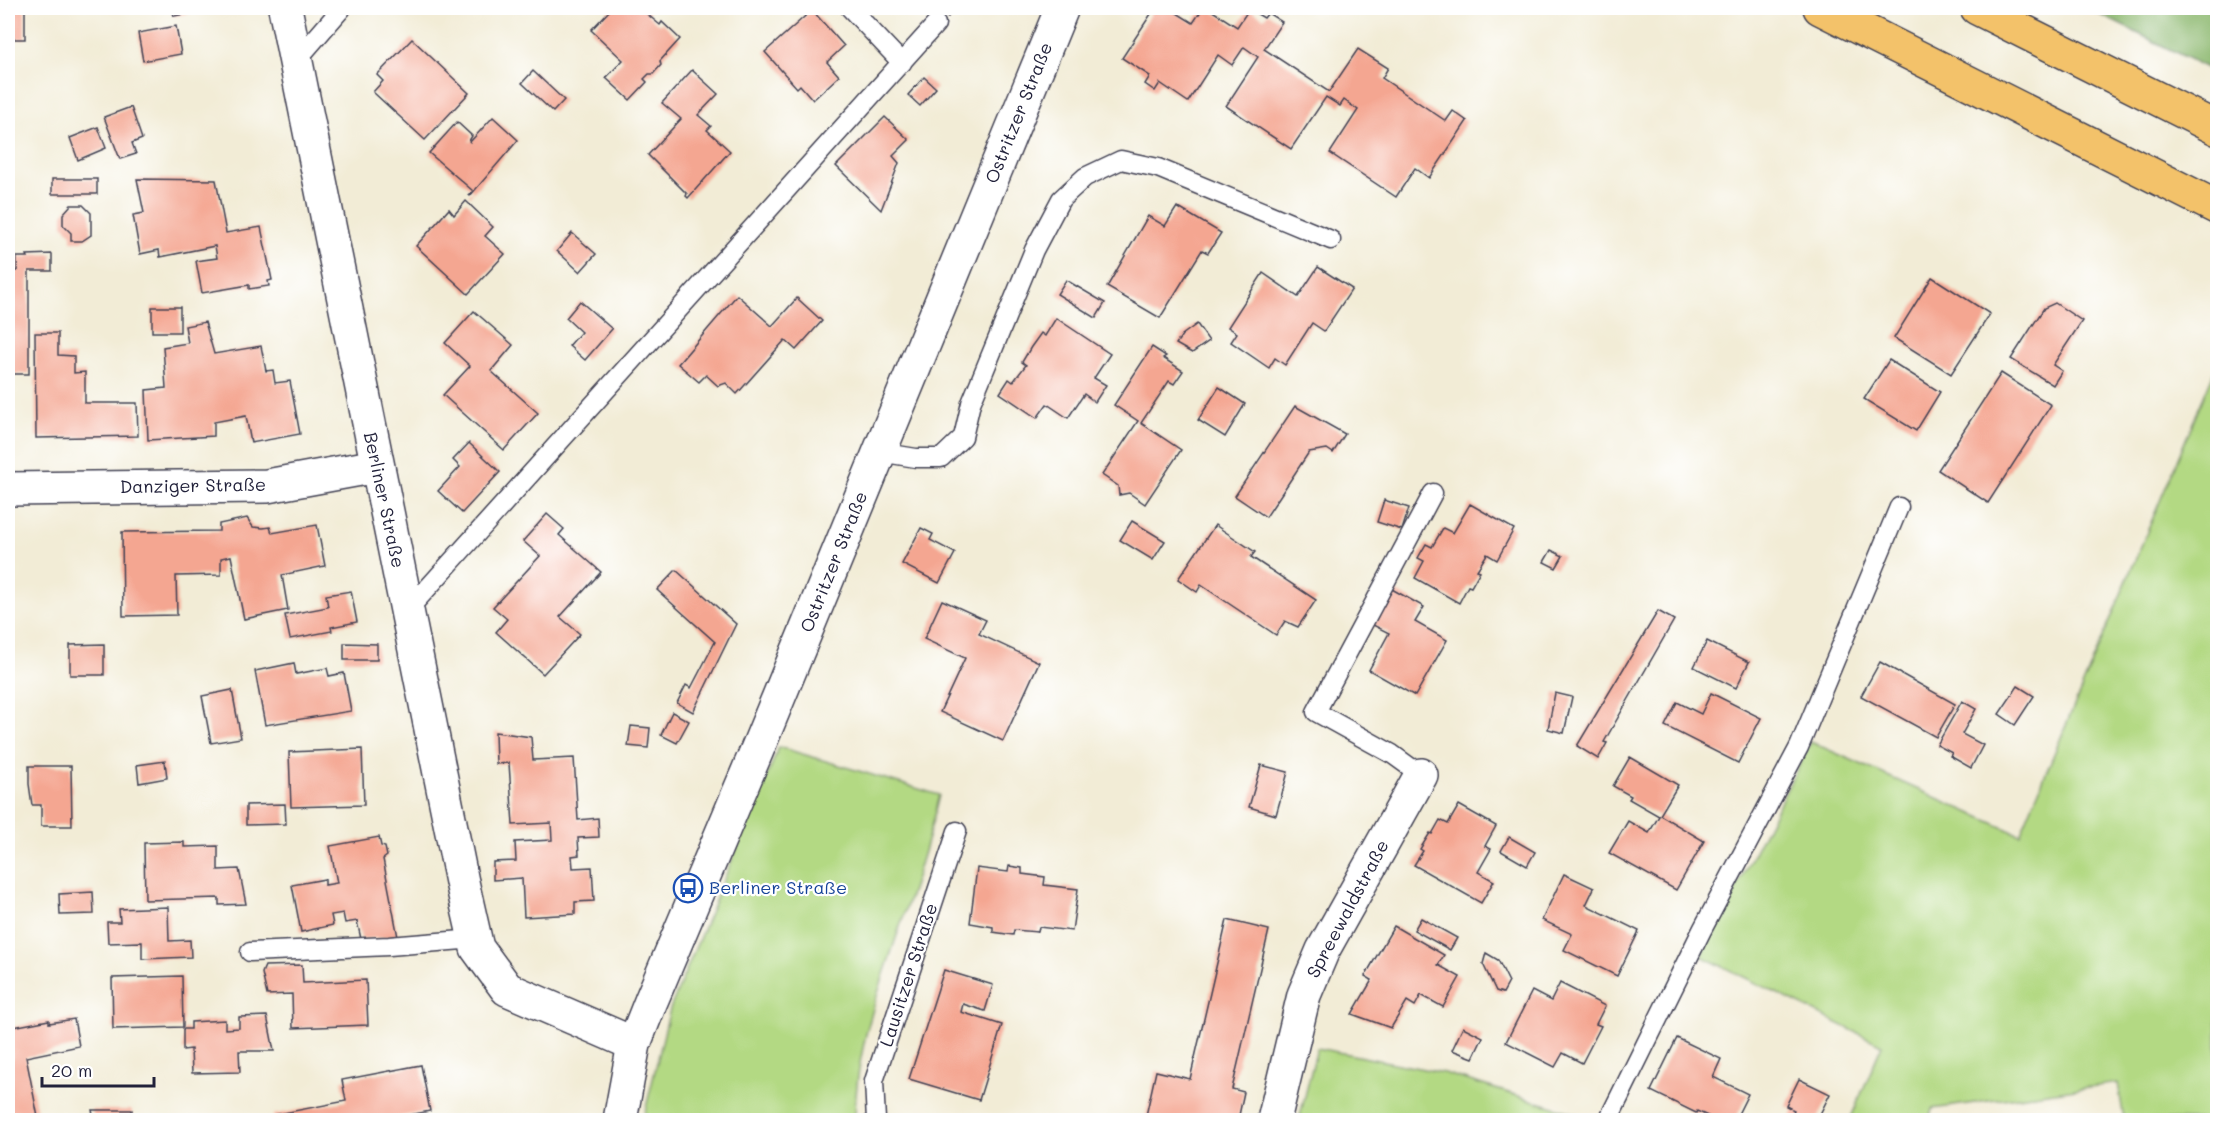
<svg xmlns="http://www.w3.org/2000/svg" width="2225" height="1128" viewBox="0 0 2225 1128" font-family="Mali,sans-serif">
<rect width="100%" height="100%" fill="#fff"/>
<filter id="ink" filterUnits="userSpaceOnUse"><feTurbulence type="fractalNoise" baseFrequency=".0167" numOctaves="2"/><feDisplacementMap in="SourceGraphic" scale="12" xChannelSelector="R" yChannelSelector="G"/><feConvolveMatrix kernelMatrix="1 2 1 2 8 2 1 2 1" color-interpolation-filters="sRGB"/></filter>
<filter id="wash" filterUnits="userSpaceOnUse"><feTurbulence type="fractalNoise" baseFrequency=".008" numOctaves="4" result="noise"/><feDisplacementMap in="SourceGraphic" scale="24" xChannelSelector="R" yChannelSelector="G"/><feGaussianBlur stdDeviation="1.35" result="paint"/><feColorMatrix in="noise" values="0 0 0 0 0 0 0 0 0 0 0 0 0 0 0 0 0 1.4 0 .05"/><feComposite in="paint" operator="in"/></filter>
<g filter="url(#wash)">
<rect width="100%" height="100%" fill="#f2ecd6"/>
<g fill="#b3d983" stroke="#6a7e5f" stroke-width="1.5">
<path d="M2217,365v755h-93l-6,-37 -186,26 -3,11h-79l32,-75 -181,-89 110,-214 209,93z"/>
<path d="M779,747l160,48c-12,52 -29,102 -46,152 -20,60 -38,110 -38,173h-212l27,-111z"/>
<path d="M1317,1048l127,25 152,47h-297z"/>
</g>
<path fill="#8eb971" stroke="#586e56" stroke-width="1.5" d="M2087,8h130v65z"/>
<g id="blocks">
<g fill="#f4a691">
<rect x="8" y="8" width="17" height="31"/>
<path d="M172,8h31v2l-29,6z"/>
<path d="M612,8h34l4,3 -3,3 13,11 2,-3 18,17 -20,22 1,4 -8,9h-4l-5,5 3,3 -17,18 -24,-22 17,-18 -32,-30z"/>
<path d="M935,8h19l-6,9z"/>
<path d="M1141,8h28l24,15 10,-15h5l29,19 12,-18 15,9 4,-5 14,9 -18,27 65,43 29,-43 30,19 -6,10 64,43 7,-10 14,10 -38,57 -14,-10 -19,29 -66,-44 28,-43 -14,-10 -4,6 -14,-9 -35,52 -65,-43 32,-49 -14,-10 -12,18 -14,-10 -30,47 -28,-19 -5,8 -10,-7 5,-8 -28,-18 29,-44z"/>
<path d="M812,10l32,36 -17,16 12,14 -26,24 -13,-15 -3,3 -32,-36z"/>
<path d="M176,26l5,28 -38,7 -5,-28z"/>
<path d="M412,39l57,54 -44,47 -52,-48 10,-11 -6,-6z"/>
<path d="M692,70l26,24 -20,21 13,11 -4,4 23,21 -42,47 -2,-2 1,-2 -39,-39 33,-36 -19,-16z"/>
<path d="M533,71l31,29 -11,12 -31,-29z"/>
<path d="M924,77l12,11 -16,18 -12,-11z"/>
<path d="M131,107l11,32 -10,4 4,11 -16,5 -16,-42z"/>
<path d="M493,117l25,23 -48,56 -1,-1 4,-4 -44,-38 28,-31 15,14 -3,5 1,1z"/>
<path d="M885,117l24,23 -16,16 6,7 -18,47 -45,-44z"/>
<path d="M98,127l8,21 -28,12 -8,-22z"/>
<rect x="52" y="179" width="45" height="15"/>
<path d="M137,179l79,1 10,53 35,-6 11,53 -4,1 1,5 -20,3v-4l-47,8 -6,-32 21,-3 -2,-12 -55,11 -1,-7 -19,4 -7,-39 11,-2z"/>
<path d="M466,201l27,26 -8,9 20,18 -37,40 -52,-48 33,-37 5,6z"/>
<path d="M71,205h12l8,8v22l-9,6h-11v-8l-8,-8v-11z"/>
<path d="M1177,207l44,26 -13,20 -6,-3 -42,68 -53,-31 41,-71 17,10z"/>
<path d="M572,233l24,21 -16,18 -23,-21z"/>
<path d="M52,254v17h-23v103h-17v-16l-4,1v-33h4v-55h5v-14h11l-1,-2z"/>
<path d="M1318,267l34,22 -28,42 -12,-8 -27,42 -10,-7 -6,10 -38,-26 6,-9 -9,-6 35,-54 35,24z"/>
<path d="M1932,277l58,37 -39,60 -57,-36z"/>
<path d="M1066,280l39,23 -9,15 -39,-24z"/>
<path d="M737,295l35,31 25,-28 25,23 -26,29 -11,-10 -48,54 -11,-11 -8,3 -12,-11 -7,7 -21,-18z"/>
<path d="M580,301l32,28 -27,31 -16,-14 12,-14 -15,-14z"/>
<path d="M2055,303l27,18 -29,44 9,6 -9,14 -42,-26 33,-51z"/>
<rect x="152" y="307" width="28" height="25"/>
<path d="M474,311l39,34 -22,26 47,42 -34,37 -61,-55 27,-29 -25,-23z"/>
<path d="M1056,318l54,36 -16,24 12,7 -11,17 -11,-8 -16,24 -21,-14 -10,14 -37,-25 9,-14 4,3 13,-17 -4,-3 9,-15 10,-14 4,3z"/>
<path d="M205,322l9,32 47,-8 5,25 7,-1 2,13 15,-2 10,53 -49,9 -5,-27 -32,6v14l-66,4 -2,-50 20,-2 -3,-41 25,-4 -3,-17z"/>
<path d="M1197,324l12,17 -17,12 -16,-9 6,-9z"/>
<path d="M35,333h23v22l16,1v17l11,-1v31h52l1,33 -102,2z"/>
<path d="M1152,347l14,9 -3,2 20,13 -9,13 -5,-3 -28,42 40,27 -36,54 -16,-11 -10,2 -1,-9 -16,-11 36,-54 -24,-16z"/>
<path d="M1889,360l51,32 -24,39 -52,-32z"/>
<path d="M2001,373l50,32 -63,98 -50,-33z"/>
<path d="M1219,387l26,17 -20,33 -27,-17z"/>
<path d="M1295,406l50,28 -12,19 -6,-4 -18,3 -43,65 -31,-21z"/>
<path d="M469,443l31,29 -38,41 -24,-22 22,-24 -7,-7z"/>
<path d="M1384,500l25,8 -7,22 -25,-8z"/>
<path d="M1470,504l44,25 -17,31 -10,-6 -10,16 3,1 -9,16 -3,-1 -9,17 -44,-25 9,-17 -6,-3 8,-14 6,3 11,-19 10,5z"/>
<path d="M547,514l17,15 -5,6 42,37 -41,45 20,17 -37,40 -47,-42 11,-13 -14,-12 47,-51 -17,-15z"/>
<path d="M247,518l6,9 10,1 7,-1 2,6 45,-8 8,41 -43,9 6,35 -44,9 -13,-63 -10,2v17l-45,1 1,39 -54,1 -1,-84 97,-1v-7z"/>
<path d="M1132,521l33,20 -12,19 -33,-20z"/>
<path d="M1215,525l40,27 -4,5 65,43 -18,27 -13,-6 -9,14 -75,-50 -4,7 -19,-13z"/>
<path d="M921,528l12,6 -3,6 25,13 -16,30 -37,-19z"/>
<path d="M1551,550l12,6 -7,12 -12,-6z"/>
<path d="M676,570l60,54 -43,88 -16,-9 9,-18 5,3 24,-46 -58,-52z"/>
<path d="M1390,588l34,19 -9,15 32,18 -32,56 -46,-26 20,-37 -20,-10z"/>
<path d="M351,591l6,31 -26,5 1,4 -42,8 -5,-24 43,-8 -2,-12z"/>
<path d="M942,600l44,20 -7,14 60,28 -36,79 -63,-29 25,-54 -41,-19z"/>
<path d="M1658,611l16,9 -70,122 3,1 -9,16 -21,-13z"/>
<path d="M1707,641l42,21 -13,26 -42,-21z"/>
<path d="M344,643l33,1v16h-33z"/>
<path d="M104,644v31h-34v-30z"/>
<path d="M1880,662l75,42 -19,33 -75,-41z"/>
<path d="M294,663l2,11 31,-6 2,8 15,-3 7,38 -86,14 -10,-54z"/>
<path d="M2018,686l16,10 -19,29 -16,-11z"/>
<path d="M232,690l9,48 -30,5 -9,-47z"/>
<path d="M1555,693l17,4 -8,36 -16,-4z"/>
<path d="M1711,693l50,25 -23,45 -73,-37 12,-24 24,12z"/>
<path d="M1962,701l14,8 -14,25 21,11 -12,23 -21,-12 2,-3 -15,-8z"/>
<path d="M672,712l17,9 -12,22 -16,-8z"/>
<path d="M631,726l19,2 -2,20 -20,-2z"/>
<path d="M495,732l36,5 2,23 41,-2 4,62 20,-2 1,19 -21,1 1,17 -7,1 1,12 19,-1 2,34 -19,1v12l-51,3 -2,-39 -29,2v-18l23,-1 -1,-19 37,-2 -1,-17 -38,2 -4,-62 -13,1z"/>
<path d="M362,749l2,56 -73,2 -2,-55z"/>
<path d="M1630,757l48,28 -18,30 44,26 -28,49 -67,-37 19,-32 21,12 10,-17 -30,-17 2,-3 -18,-10z"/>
<path d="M165,761l2,17 -28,5 -2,-18z"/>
<path d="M1261,765l27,7 -12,43 -27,-8z"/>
<path d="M29,766h42l1,60h-31v-21h-9l-3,-21z"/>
<path d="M285,804l1,20 -40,1v-20z"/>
<path d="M1459,805l37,21 -11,20 6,3 -13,23 16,9 -13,22 -67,-38 9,-14 -3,-2 10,-16 2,1 8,-14 8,4z"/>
<path d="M379,837l2,9 4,1 2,9 -4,3 15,78 -37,2 -4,-18 -12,2 -2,-10 -12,2 2,10 -32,7 -9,-47 33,-6v6l12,-2 -7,-37z"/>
<path d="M1509,837l26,15 -8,14 -26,-15z"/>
<path d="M184,842v5l34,-1v24l21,-1 7,35 -27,1v-7l-74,2 -1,-57z"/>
<path d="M1009,866l13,2v6l23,3 -1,8 34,4 -6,42 -33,-4 -1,5 -24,-2 -1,5 -20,-3v-5l-23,-4 7,-55 31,4z"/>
<path d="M1564,874l30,14 -8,17 53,26 -22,45 -53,-26 8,-16 -30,-14z"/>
<path d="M93,892l1,22 -34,1 -1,-21z"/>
<path d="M168,907l1,34 21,-1 1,17 -49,2v-17l-34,1 -1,-21h13l-1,-13z"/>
<path d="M1421,918l36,20 -7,12 -36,-20z"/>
<path d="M1227,920l42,10 -37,159 12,3 -6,28h-93l11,-49 34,8z"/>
<path d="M1394,926l50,29 -6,10 22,12 -17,30 -22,-12 -6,11 -8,-5 -16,27 -39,-14 20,-34 -7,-4z"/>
<path d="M1486,953l12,7 11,22 -6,11 -7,-2 -13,-27z"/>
<path d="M302,965l1,18 63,-3 2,45 -75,3 -1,-34 -25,1 -5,-22 3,-7z"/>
<path d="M944,970l49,15 -8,26 -22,-7 -2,8 41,13 -23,75 -70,-21z"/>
<path d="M182,976l1,51 -70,2 -1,-51z"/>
<path d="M1560,983l45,23 -9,18 5,2 -19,37 -19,-10 -8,14 -49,-25 26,-51 19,10z"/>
<path d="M267,1016l7,35h-35l1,21 -48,1 -1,-24 -8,1v-21h8v-7l34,-2v9l14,-1v-11z"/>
<path d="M74,1019l5,27 -53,11 12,60 -30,3v-60l4,-1 -4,-31 41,-8v3z"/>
<path d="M1463,1027l20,10 -10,21 -21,-8z"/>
<path d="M1677,1038l44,21 -8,18 35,17 -13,26h-19l-19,-9 -1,2 -45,-22z"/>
<path d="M421,1065l9,46 -31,6 1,3h-126l-1,-5 73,-14 -4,-21z"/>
<path d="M1799,1079l31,15 -13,26h-28l5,-10 -8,-4z"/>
<path d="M92,1110h40v10h-38z"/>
</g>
</g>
</g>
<g filter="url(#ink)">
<use href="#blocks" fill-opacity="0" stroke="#414052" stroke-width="1.5"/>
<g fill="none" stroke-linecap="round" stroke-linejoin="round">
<g stroke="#414052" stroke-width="21">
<g id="lane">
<path d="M850,8l52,55"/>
<path d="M296,61l46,-53"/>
<path d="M879,452l37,6h25l22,-21 8,-34 63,-153 27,-51 24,-22 36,-17 37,8 173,72"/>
<path d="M407,611l529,-587"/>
<path d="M1421,775l-29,-21 -76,-42 117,-219"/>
<path d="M250,952l139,-6 86,-7"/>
<path d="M876,1120l-2,-39 83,-250"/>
<path d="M1608,1120l94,-190 97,-183 100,-240"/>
</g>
</g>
<g stroke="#414052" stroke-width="36">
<g id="street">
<path d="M285,8l177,874 15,66 30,41 127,55"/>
<path d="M8,489l259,-3 110,-20"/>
<path d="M620,1120l14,-76 17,-43 106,-251 305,-742"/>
<path d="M1274,1120l30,-125 19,-45 98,-175"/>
</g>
</g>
<g stroke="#414052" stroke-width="36">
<g id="highway">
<path d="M1820,8l398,200"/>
<path d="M1977,8l241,121"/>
</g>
</g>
<use href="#lane" stroke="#fff" stroke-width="18"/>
<use href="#street" stroke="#fff" stroke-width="33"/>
<use href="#highway" stroke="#f3c26a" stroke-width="33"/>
</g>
</g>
<defs>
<g id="bus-ring" transform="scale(1.5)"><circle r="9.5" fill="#fff" stroke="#1a4fb4" stroke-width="1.5"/><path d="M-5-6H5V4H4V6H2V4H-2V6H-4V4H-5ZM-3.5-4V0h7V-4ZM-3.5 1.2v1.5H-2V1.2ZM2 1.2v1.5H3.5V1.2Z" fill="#1a4fb4"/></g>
</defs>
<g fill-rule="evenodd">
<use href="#bus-ring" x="688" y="888"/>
</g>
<g text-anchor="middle" stroke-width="4.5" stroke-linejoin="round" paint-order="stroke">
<g font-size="18" fill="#22223b" stroke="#fff">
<text transform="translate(1019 113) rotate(-68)" y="6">Ostritzer Straße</text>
<text transform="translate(193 486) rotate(-1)" y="6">Danziger Straße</text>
<text transform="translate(384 500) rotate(78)" y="6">Berliner Straße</text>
<text transform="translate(834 562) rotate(-68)" y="6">Ostritzer Straße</text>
<text transform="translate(1348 909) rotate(-62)" y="6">Spreewaldstraße</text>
<text transform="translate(909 975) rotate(-72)" y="6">Lausitzer Straße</text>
</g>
<g font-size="18" fill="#164399" stroke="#fff" text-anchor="start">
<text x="709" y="894">Berliner Straße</text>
</g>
</g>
<rect width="2225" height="1128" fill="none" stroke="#fff" stroke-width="30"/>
<path d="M42 1077v9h112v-9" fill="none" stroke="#22223b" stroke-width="3"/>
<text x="51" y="1077" font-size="18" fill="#22223b" stroke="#ffffff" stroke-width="4.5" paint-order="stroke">20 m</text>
</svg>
